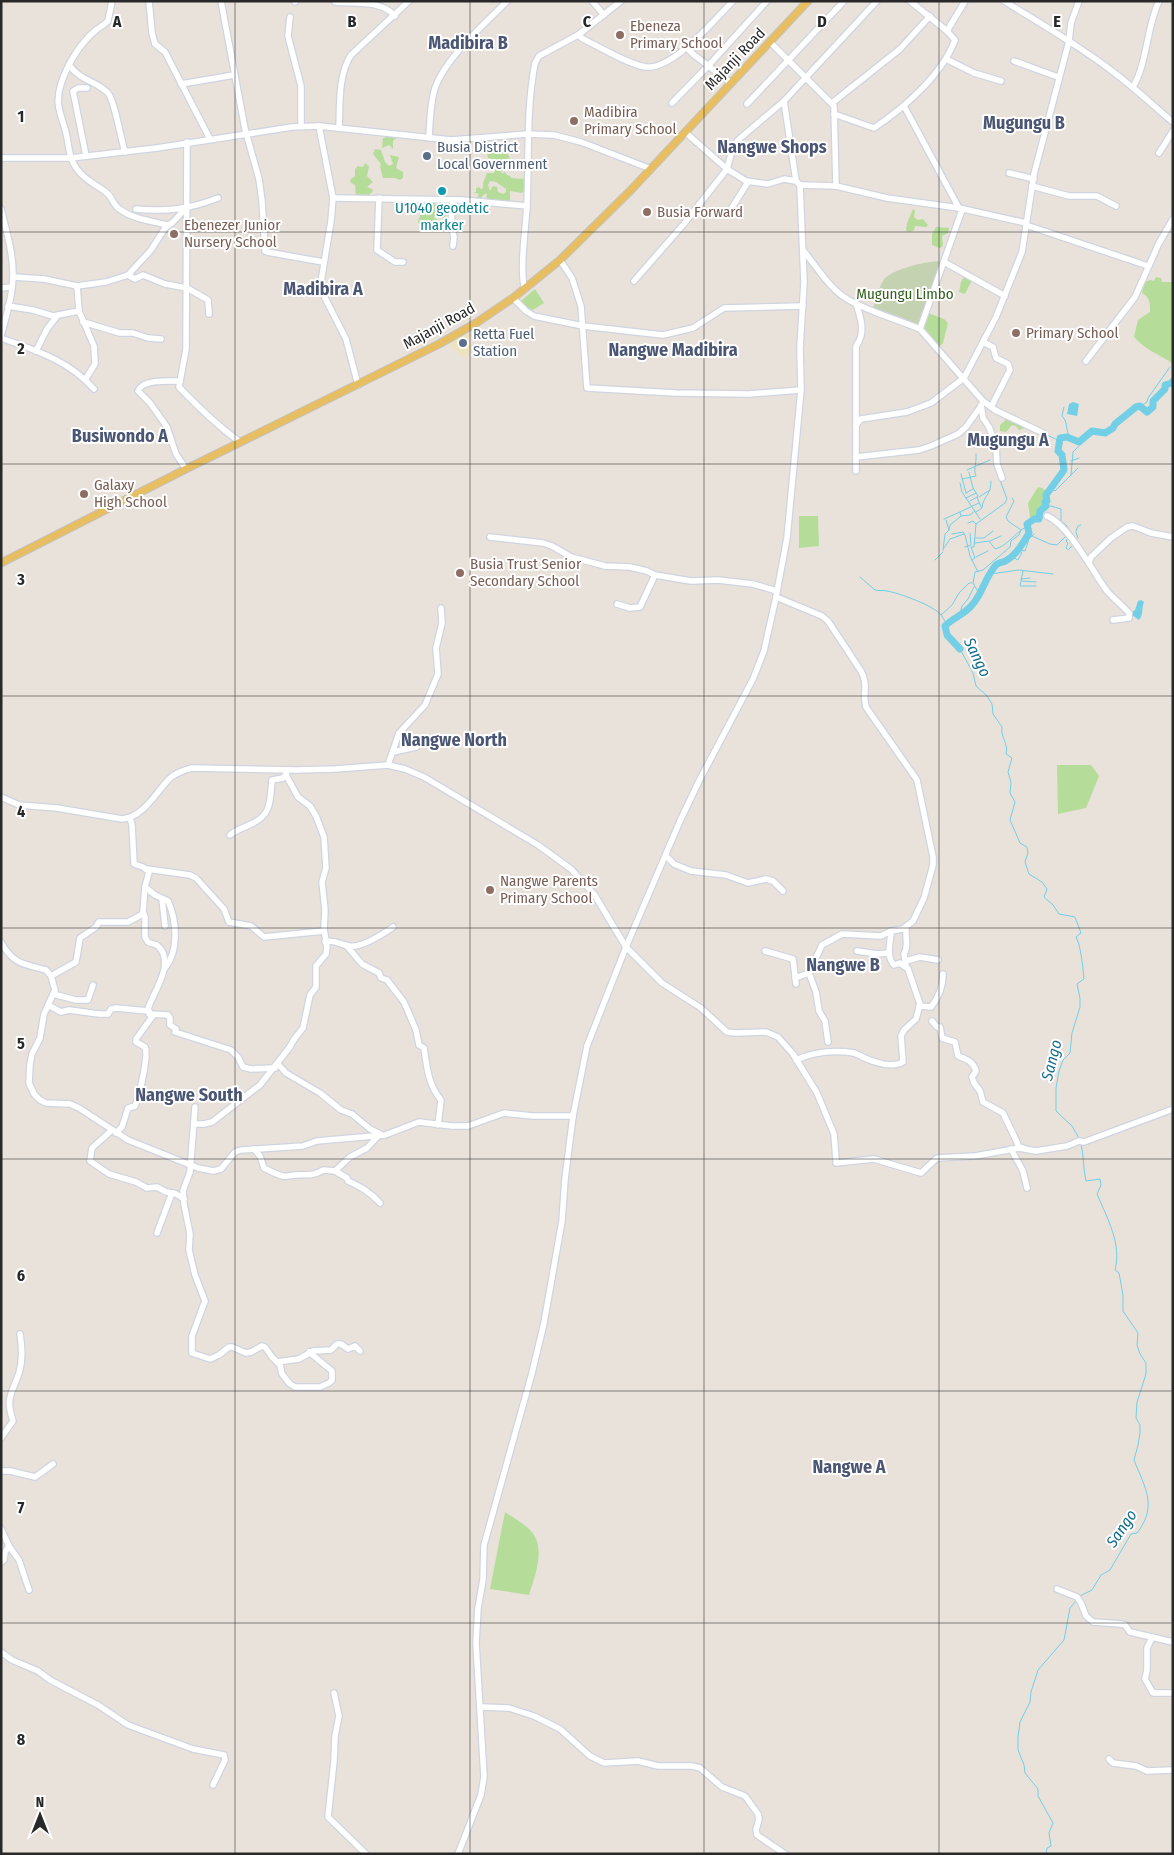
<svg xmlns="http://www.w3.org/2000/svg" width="1174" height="1855" viewBox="0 0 1174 1855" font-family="'Fira Sans Condensed',sans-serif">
<rect width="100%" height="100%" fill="#e9e2da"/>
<g fill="#b5dd99" fill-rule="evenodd">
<path d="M386,135l11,2 -4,4v8l-4,-4 -7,3 1,-10h2z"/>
<path d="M502,145l3,2 5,12 -2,8 -7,5 1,2 3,-2 2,3 3,1 1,2 13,1 1,11 -3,3 -12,-2v9l-3,2 -21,-1 1,-8 -5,3 -1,4h-5l3,-6 -6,-2h3v-4l3,-1 2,2 2,-1v-5l4,-10h7c3,-6 0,-9 -2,-14l-4,-1 -1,-5 1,-3 6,-1 2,3 4,-3zM490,181l6,1 10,7v3l-3,2 -5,-2 -1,-5 -4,-1 -3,5 -2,-6z"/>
<path d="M375,149l6,1 4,12 4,4 4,-2 -3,-9 9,2 -3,11 7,4v6l-3,2 -5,-2h-12l-3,-11 1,-3 -8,-10z"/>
<path d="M365,163l4,3 -2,10 6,6 -6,5 5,2 1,2 -6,6 -11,-1 -1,-11 -5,-3 1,-3 4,-3v-7l3,-3 5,1z"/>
<path d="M430,201l6,3 -1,7 11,4 1,4 -2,1 -6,-5 -6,2 8,5 1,3 -10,-2 -3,4h-3l-2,-3h-5l-1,-2 2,-7 6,-1 -3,-6 1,-6z"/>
<path d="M913,209l2,2 -1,6 4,3 5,-1 5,6 -2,2 -11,-1 -1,4 -4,2 -4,-1 1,-8z"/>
<path d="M936,227l13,1 -1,5 -6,3 1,10 -3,2 -8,-3v-11z"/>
<path d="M965,275l7,5 -7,14 -6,-2 2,-10z"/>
<path d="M1156,277l5,1 1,4h11v82c-15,-11 -25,-12 -39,-27l4,-17 12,-8c0,-8 0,-15 -8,-19l3,-11 5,-2 4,1z"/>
<path d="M535,289l9,14 -13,8 -10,-10z"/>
<path d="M928,313l16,6 4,4 -5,20 -4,4 -16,-18z"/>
<path d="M1008,418l17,8v2l-6,2 -3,-4 -4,-1 -6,7 -6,-1v-6z"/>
<path d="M1038,487l4,1 4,3 -1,8 -9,18h-6l-2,-14z"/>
<path d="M799,516h19l1,30 -20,2z"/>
<path d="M1057,765h34l8,11 -13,32 -28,6z"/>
<path d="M505,1512c7,5 16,10 23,16 20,17 7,47 1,67l-39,-6z"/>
</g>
<path fill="#ede3be" d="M468,332l4,4 -3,2 4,9 -9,11 -15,-13 3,-4z"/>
<path fill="#c4d2b2" d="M938,261l3,3 -22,62 -21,-10 -25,-8c3,-8 5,-19 10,-27 7,-12 42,-19 55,-20z"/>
<g fill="#72cfe6">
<path d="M1073,402l6,2 -2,12 -10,-2 2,-10z"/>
<path d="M1141,600l3,2c-3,7 0,12 -5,18l-7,-5v-3l3,-2 3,-9z"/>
</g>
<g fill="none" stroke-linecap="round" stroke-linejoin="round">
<g stroke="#72cfe6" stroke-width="1">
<path d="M806,249l6,7"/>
<path d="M872,308l36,13"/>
<path d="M977,389l8,9"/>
<path d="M1064,407l-2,9c8,8 1,16 11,24"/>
<path d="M1139,407l8,-5 1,-4 22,-31"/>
<path d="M1045,434l15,7"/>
<path d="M1071,461l8,-3"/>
<path d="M967,470l23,-10"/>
<path d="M969,472l4,16 5,8 -1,1"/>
<path d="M961,474l5,19"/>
<path d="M1071,475l2,-23 6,-6"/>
<path d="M962,479l14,-3c-3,-7 1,-14 0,-22"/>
<path d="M960,483l2,9 18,27"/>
<path d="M1051,488l4,3 23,-23"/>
<path d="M966,493l7,-4"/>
<path d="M979,497l11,-7"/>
<path d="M966,498l10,-5"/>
<path d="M1012,498l2,3 -8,16 2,4 13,9"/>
<path d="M970,501l7,-4 4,10"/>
<path d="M1046,506h5l10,3v12l6,5 3,7"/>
<path d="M960,512l19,-9"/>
<path d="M976,512l6,-4c1,-12 9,-12 9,-27"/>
<path d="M944,519l16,-7 1,4"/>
<path d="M946,520l3,10"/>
<path d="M968,523l5,-2 3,3"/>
<path d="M1076,531l2,-5 3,-1"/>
<path d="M1076,532l2,6"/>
<path d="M952,534l11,-2 2,3 5,21 8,16"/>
<path d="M1032,536l18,8 7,1 9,-9 5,6"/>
<path d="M976,538h8l9,-7"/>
<path d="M990,541l11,-5"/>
<path d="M975,543l14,-2 6,8c11,-3 17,-12 25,-18"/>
<path d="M965,547l6,-2 -1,-12"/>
<path d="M944,548l6,-9 14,-5"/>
<path d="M1018,549l7,2 4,-12 5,-5"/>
<path d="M1067,549l-1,-1 2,-5 -2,-2 2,-3"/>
<path d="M943,550l2,-16 4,-4 1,-5 11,-9 9,-1 5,-4"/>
<path d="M1068,550l5,-5"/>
<path d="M1011,556l7,4 4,-8"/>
<path d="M976,557l12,-6"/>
<path d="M935,560l8,-8"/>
<path d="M972,560l3,-2 -4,-11h3l2,-23 29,-21 2,-4 -7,-19"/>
<path d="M1023,571l-3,15h16"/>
<path d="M990,574l29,-4 34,4"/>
<path d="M860,577l15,13c4,1 8,0 12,1 12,2 48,15 54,24"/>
<path d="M1021,579l9,-1"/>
<path d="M1022,581l14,1"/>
<path d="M980,595l-7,-12 2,-11 8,-2 27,-23 1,-6 8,-6 2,-5 5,-3"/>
<path d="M960,614l2,-8 6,-7 6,-12"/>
<path d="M947,624l-6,-9 11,-10 7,-12 10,-10h3"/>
<path d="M960,649l13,24 3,13 11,10 5,8 1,10 9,13c-2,10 7,17 4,27l6,4 -4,14 3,10 -1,11 5,9 -5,18 10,23 7,4 1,6 -3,9 4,12 13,8 5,7 -3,8 9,8 6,9 16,3 6,16 -5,4c5,9 7,31 8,42l-7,5 3,14v9l-8,26 -2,20 -7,7 -4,11 -3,17v23l16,15 7,12"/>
<path d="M1080,1596l12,-6 9,-15 9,-5 21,-36 6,-1c21,-27 8,-45 -3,-73l4,-15 2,-12v-8l-4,-7 1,-16 9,-28v-11l-6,-9 -3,-9 1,-12 -15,-22v-16l-4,-22 -4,-3c7,-26 -8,-52 -18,-76l4,-9 -1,-6 -14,2c-3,-13 -2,-25 -5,-37"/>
<path d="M1046,1854l1,-6 4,-2 -2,-13 4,-10 -15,-27v-7l-13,-16 -1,-8 -6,-15v-13l2,-15 10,-20 1,-10 7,-22 26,-30 6,-32 6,-7"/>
</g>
<path stroke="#72cfe6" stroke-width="7" d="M960,649l-13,-14 -2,-9c8,-8 20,-12 27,-21 11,-12 13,-28 24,-40 3,-3 7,-2 11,-5 9,-5 16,-17 22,-27l-2,-9 7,-5h5l1,-8 6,-5 -1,-4 2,-1 -1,-6 18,-25 -2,-15 -4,-4 2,-13 7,-1 12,5 13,-11 13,2 8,-5 2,-4 21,-17 4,-1 7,6 6,-5v-6l12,-12v-4l7,-2 1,-2"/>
<g stroke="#cfd4e0" stroke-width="8">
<g id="minor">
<path d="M112,1l-4,20c-4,4 -8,6 -12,9 -16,13 -29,35 -35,54 -6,19 -1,28 4,45 4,13 3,29 12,40 7,11 20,16 30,24 5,4 6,11 11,15 14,11 33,13 50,17"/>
<path d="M149,1l3,32 3,11 10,8 45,87"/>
<path d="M221,1l24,128 14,50 3,22 3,50 2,1 56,10"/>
<path d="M592,1l12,14"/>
<path d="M910,1l37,30 18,-30"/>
<path d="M1004,1c44,27 89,53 128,86 14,11 27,24 41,35"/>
<path d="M295,2v-1"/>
<path d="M335,2c21,2 46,-2 60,14"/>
<path d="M290,17l-2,19 13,50v40"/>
<path d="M578,35l5,4c17,8 46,26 63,28 27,3 69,-48 87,-66"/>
<path d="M770,42l64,64 2,80"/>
<path d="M687,48l7,7 37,28"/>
<path d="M946,59l28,14 27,8"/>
<path d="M1014,61l44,16"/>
<path d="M69,65c12,16 25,15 38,27 7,5 14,48 18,60"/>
<path d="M181,84l53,-9"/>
<path d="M1133,87c15,-26 13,-59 26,-86"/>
<path d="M672,103l37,-38 58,-64"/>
<path d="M832,103l68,-54 30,-33"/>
<path d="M747,104l97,-103"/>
<path d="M904,106l55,102"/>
<path d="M834,114l40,14c30,-20 68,-53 81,-88l-8,-9"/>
<path d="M319,126l14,72 -2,23 -10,61 4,16 21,41 12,46"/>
<path d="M339,128c1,-23 -1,-53 12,-73l58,-54"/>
<path d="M685,132l42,37 19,12 22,3 16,-5 12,2"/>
<path d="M429,138c1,-16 1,-34 6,-50 11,-31 49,-63 72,-87"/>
<path d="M187,142l-1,207 -7,38c19,20 39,39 61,55"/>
<path d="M1159,153l14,-22"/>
<path d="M86,156l-13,-65 5,-3h9"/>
<path d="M1,158h70l86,-10 135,-21 27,-1 132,14 77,-6 26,1 27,7 70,27"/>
<path d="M1009,173l25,6"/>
<path d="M800,185l36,1 51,12 72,10 67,15"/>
<path d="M1032,186l37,10h28l19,10"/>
<path d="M333,198l129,2 65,6"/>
<path d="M379,198l-2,52 18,12h8"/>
<path d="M453,200l-2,24 3,13 -1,9"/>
<path d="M1,209c5,21 12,43 12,65 0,21 -7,42 -12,62"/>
<path d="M136,209c30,3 54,0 82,-11"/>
<path d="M962,210l-42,119 63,72 12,9 48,23"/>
<path d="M728,214l20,-32"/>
<path d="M1026,225l122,41"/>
<path d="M803,250c13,16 25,36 41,47 21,14 53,22 76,32"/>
<path d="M560,260l12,18 9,28 6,82 88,5 74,1 52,-4"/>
<path d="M944,262l61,34"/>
<path d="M128,275l7,4 8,-4 22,9 22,4 21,12 1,14"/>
<path d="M13,277l31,2 33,7 29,-4 22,-7 23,-25 14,-22 8,-6 13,-14"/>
<path d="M634,281l49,-56 44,-56 6,-22 5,-7 46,-39 93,-100"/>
<path d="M77,286l2,25 15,35 1,18 -10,16"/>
<path d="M1,288l11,-1"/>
<path d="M525,289c-6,-17 1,-64 2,-84 2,-47 -1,-95 8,-142l4,-7 39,-21 43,-34"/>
<path d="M513,298l13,13 8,5 49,10 80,9 30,-7 31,-20 79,-2"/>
<path d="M856,304c5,14 10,29 0,42v125"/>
<path d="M8,306l25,4 20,6 26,-5"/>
<path d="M83,322l37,11h13l15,5 13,1"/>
<path d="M1,338c36,13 67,22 93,51"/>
<path d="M983,342l10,5 3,11 12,6 2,6 -19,37"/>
<path d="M36,351l11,-22 10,-13"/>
<path d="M1086,361l49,-64 24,-54 14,-24"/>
<path d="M180,381c-11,0 -38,-2 -42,10l12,12 17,24 9,27 10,15"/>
<path d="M981,405l2,13 6,9 7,18 1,19 5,14"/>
<path d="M856,425l5,-6 46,-7 24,-9 33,-25 32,-61 26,-65 12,-78 35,-133 2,-18 8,-22"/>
<path d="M856,457l63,-7 12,-4 27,-12 8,-7 15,-21"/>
<path d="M1047,516c21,8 46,56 60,75 7,8 15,14 22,22v5l-16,2"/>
<path d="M490,537l53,6 9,3 19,11 34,9 25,1 17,4 8,4 36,6 27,-1 35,4 24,7"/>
<path d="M1089,563l2,-6 20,-19 16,-11 6,-1 18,7 22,4"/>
<path d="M776,597l46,19 6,5 33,50c8,15 1,22 5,36l51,73 16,77v8l-9,33 -11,23 -10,8 -12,2 -10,5 -39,-2 -20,11 -13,28 -14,5"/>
<path d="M617,604l13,4 10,-1 15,-32"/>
<path d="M393,752l23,-5"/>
<path d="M388,765l11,-32 26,-28 13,-31 -2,-26 6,-25 -1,-15"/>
<path d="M1,797l18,8 38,3 65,11c22,-2 34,-27 48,-41 6,-5 14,-8 22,-10l104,2 39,-1 53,-4 17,4 19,8 114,68 33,24 23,25 32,53 36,36 39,25 26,24 8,1 31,-1 12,5 15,17 24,39 17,41 2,26"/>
<path d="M230,835c7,-6 14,-7 21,-11 21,-9 19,-24 21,-44l11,-2 3,-3"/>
<path d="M666,856l8,8 17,7 35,4 22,8 18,-4 7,2 10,10"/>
<path d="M147,869l43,6 6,3 28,31 5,13 22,4 13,11 60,-6"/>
<path d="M145,887l10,8 13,6c9,20 11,50 -3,67"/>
<path d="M162,899l3,27"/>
<path d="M906,927c-1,10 3,19 -2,27l2,12"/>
<path d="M1,942c12,22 22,22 45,28l5,6 4,14 -11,24 -4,24 -8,16 -2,10 -1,19 5,11 6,6 6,3 24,1 9,4 49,32 70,28 15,3 8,-2 14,-17 6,-2 62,-4 14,-5 68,-6 34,-13 33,4h16l36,-13 29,3h40"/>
<path d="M325,942c9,-3 16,3 24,4 13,2 34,-12 44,-19"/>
<path d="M346,945l16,19 17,9 2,5 6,2 17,22 12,28 3,15 5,3c3,20 4,36 17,52l-3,25"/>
<path d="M765,951l28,8 3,25"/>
<path d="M857,951l20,3 12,-1"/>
<path d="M906,961l14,-4 18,3"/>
<path d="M809,973l7,19 3,19 6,10 3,21"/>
<path d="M51,976l25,-14 4,-24 16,-11 3,-5h29l15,-8"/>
<path d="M53,994l23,6h12l5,-15"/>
<path d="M48,1005l13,7 8,-2 30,4h9l3,-5 5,-1 32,3"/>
<path d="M919,1006l12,1c8,-10 12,-20 12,-33"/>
<path d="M149,1014l19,1 2,3v7l6,4 -1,3 56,18 7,7 5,10 8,2 24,-1"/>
<path d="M932,1021l5,6h3l2,11 13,4 3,14c8,3 15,5 18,15l-4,6 2,6 6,8 3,11 20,11 13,27 3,7 4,1"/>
<path d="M796,1060c18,-8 39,-10 58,-7 4,1 8,4 11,5 10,5 28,10 38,4l-2,-26 3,-6 12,-11 4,-15 -12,-35 -8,-6 -6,2c-8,-9 -4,-21 -3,-31l-1,-3"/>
<path d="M278,1064l8,9 34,20 21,17 11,4 18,15 10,5"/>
<path d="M195,1107l-5,65 -7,19 1,13 6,30 -1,16 6,25 10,26 -13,35v17l18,6 9,-4 10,-8h3l14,6 5,-1 11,-6 3,1 7,10 8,8 2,9 8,10 5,3h25l9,-4 3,-3v-9l-23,-19"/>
<path d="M195,1124h9l8,-2 48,-37 29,-37 6,-10 8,-10 7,-33 6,-8v-21l10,-12 1,-7 -3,-18 1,-19 -3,-28 4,-14 -2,-31 -8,-21 -6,-10 -12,-9 -11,-20 -2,-7"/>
<path d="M112,1130l-20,18 -2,13 19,13 27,8 11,6 10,-1 9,5 7,1"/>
<path d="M116,1133l6,-6 6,-19 7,-2c4,-9 14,-51 10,-59l-9,-5v-3l16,-22 -4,-8c5,-17 28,-46 10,-63 -2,-2 -7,-2 -10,-4l-3,-5v-20l-2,-5 2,-25 4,-15 -6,-5 -9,-3 -2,-39 -2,-7"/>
<path d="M254,1149l6,7 4,12c6,3 13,7 19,8 4,1 8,-1 12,-1 11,-1 18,2 28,-5l12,1 12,7 1,3c13,6 22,11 32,22"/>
<path d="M1011,1149l12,22 4,17"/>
<path d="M836,1163l38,-4 47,14 16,-15 38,-2 44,-8 17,3 31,-5 12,-5 5,1 89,-33"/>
<path d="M335,1171l15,-14 17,-9 12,-13"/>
<path d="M157,1233l15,-40 4,1 8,5"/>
<path d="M277,1362l22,-3 14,-8 18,-1 6,-6h4l7,5 7,-3 5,5"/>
<path d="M1,1438l12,-17c-8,-24 -1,-27 6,-48 4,-13 3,-27 1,-39"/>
<path d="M1,1471h9l25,6 18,-13"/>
<path d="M1,1529l8,17 -4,6 -1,8 -3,2"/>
<path d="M9,1546l10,14 10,30"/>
<path d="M1057,1589l20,8 4,6 5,13 7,6 28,2 4,1 5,7 43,10"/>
<path d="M1152,1638l-5,10v22l-2,9 8,14h20"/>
<path d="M1,1652l11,8 26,11 12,9 48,25 30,20 65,24 31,6 1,5 -12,25"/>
<path d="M334,1693l5,23 -4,20 -1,25 -6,56 38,37"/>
<path d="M481,1707l28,1 25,8 26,13 30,27 14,7 34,-2 20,5h34l8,2 22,19 23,9 13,18 1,5 -3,11 1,5 28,19"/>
<path d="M1109,1759l4,4 23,3 11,5 26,-1"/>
<path d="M458,1854l23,-59 3,-18 -8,-134 2,-35 5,-28 1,-35 48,-172 12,-50 18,-102 3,-42 8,-63 14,-70 39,-99 54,-126 19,-40 54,-102 11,-28 12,-54 11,-59 14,-148 -1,-42 4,-66 -4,-97 -4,-4 -12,-80"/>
</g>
</g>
<g stroke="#c3c3c3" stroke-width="9">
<path id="major" d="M1,563l185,-94 253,-125 37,-21 37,-25 47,-38 71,-70 177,-189"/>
</g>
<use href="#minor" stroke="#fff" stroke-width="5.5"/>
<use href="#major" stroke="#e7be61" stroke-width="7"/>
</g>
<path fill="none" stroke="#282828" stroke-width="1" stroke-opacity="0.55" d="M235,1v1853M470,1v1853M704,1v1853M939,1v1853M1,232h1172M1,464h1172M1,696h1172M1,928h1172M1,1159h1172M1,1391h1172M1,1623h1172"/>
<g fill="#8d6e63" stroke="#fff" stroke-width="2">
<circle cx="620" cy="35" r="5"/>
<circle cx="574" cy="121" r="5"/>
<circle cx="647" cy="212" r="5"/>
<circle cx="174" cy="234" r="5"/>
<circle cx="1016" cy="333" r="5"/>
<circle cx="84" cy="494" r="5"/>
<circle cx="460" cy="573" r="5"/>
<circle cx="490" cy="890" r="5"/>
</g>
<g fill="#5c6f8a" stroke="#fff" stroke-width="2">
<circle cx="427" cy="156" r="5"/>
<circle cx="463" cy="343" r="5"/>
</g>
<circle fill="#0f9aa8" stroke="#fff" stroke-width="2" cx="442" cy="191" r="5"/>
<g text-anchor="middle" stroke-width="4" stroke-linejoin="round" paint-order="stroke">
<g font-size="15" fill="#785e54" stroke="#fff" text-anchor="start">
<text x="630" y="31">Ebeneza<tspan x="630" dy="17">Primary School</tspan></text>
<text x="584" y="117">Madibira<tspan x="584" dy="17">Primary School</tspan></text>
<text x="657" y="217">Busia Forward</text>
<text x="184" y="230">Ebenezer Junior<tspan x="184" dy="17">Nursery School</tspan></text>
<text x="1026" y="338">Primary School</text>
<text x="94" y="490">Galaxy<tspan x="94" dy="17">High School</tspan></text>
<text x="470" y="569">Busia Trust Senior<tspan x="470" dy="17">Secondary School</tspan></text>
<text x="500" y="886">Nangwe Parents<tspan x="500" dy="17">Primary School</tspan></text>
</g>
<g font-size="15" fill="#282828" stroke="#fff">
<text transform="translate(735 59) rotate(-46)" y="5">Majanji Road</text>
<text transform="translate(439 326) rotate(-29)" y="5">Majanji Road</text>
</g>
<g font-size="15" fill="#4e5e75" stroke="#fff" text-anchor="start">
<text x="437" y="152">Busia District<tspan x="437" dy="17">Local Government</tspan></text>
<text x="473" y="339">Retta Fuel<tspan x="473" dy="17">Station</tspan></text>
</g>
<g font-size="15" fill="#0d838f" stroke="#fff">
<text x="442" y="213">U1040 geodetic<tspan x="442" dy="17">marker</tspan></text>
</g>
<g font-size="15" fill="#305f1d" stroke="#fff">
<text x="905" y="299">Mugungu Limbo</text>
</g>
<g font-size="16" font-style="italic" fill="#156d8e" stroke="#fff">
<text transform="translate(978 657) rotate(64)" y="6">Sango</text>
<text transform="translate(1051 1060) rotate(-76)" y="6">Sango</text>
<text transform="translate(1121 1528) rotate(-56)" y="6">Sango</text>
</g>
<g font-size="18" font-weight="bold" fill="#4b5675" stroke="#fff">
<text x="468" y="49">Madibira B</text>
<text x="1024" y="129">Mugungu B</text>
<text x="772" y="153">Nangwe Shops</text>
<text x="323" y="295">Madibira A</text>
<text x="673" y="356">Nangwe Madibira</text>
<text x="120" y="442">Busiwondo A</text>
<text x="1008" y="446">Mugungu A</text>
<text x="454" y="746">Nangwe North</text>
<text x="843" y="971">Nangwe B</text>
<text x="189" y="1101">Nangwe South</text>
<text x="849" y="1473">Nangwe A</text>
</g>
</g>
<g font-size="16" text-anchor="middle" font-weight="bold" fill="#282828" stroke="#fff" stroke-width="4" stroke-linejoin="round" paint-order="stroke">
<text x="117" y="27">A</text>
<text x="352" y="27">B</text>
<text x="587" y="27">C</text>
<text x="822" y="27">D</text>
<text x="1057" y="27">E</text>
<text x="21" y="122">1</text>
<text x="21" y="354">2</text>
<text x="21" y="585">3</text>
<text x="21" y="817">4</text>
<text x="21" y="1049">5</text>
<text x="21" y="1281">6</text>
<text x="21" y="1513">7</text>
<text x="21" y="1745">8</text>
</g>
<rect width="1174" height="1855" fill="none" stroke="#282828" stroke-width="5"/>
<g transform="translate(40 1815)" stroke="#ffffff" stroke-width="4" paint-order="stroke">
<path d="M0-4L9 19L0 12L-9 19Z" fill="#282828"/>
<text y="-8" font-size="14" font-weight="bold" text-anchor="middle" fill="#282828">N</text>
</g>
</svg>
